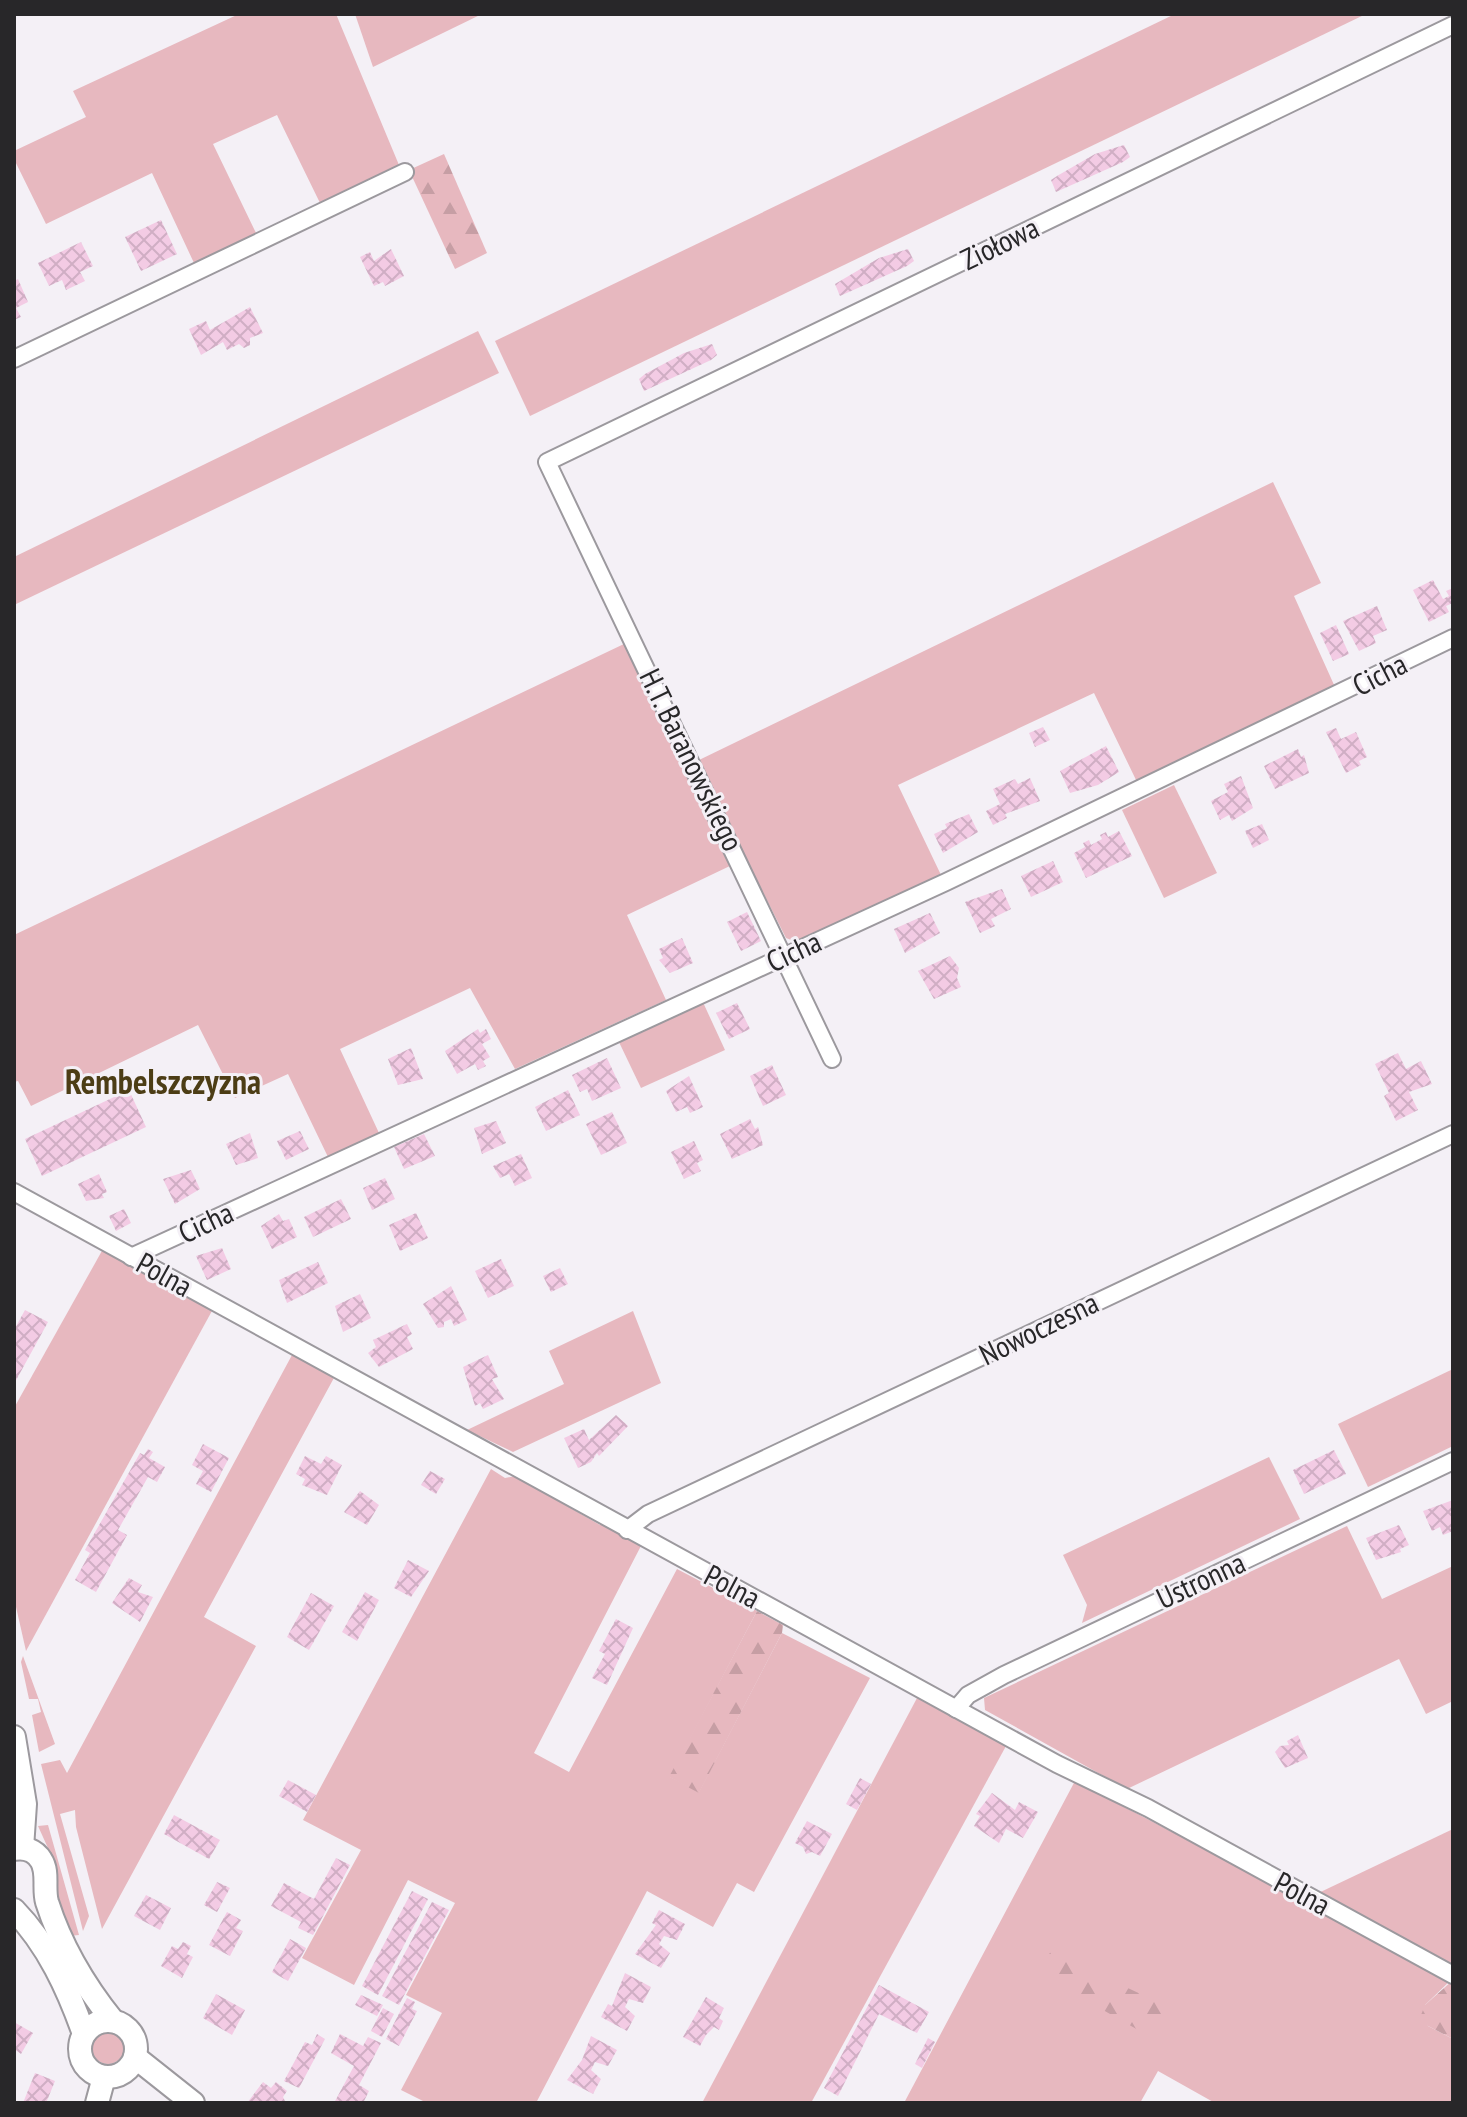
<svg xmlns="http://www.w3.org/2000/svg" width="1467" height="2117" viewBox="0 0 1467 2117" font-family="'PT Sans Narrow',sans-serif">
<defs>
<pattern id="forest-firs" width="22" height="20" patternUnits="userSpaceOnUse" patternTransform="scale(2)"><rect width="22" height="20" fill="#e7b8bf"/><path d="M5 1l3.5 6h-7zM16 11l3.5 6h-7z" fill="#c69ea4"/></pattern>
<pattern id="building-cross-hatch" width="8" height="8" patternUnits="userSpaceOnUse" patternTransform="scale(2)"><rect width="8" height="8" fill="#f3cbe4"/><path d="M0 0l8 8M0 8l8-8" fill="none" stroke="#d0aec4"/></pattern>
</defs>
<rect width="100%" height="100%" fill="#f4f0f6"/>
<g fill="#e7b8bf">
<path d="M239,14h97l63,151 -79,38 -43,-88 -64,29 43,89 -62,30 -42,-90 -106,51 -32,-65v-8l72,-34 -13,-26z"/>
<path d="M355,14h127l-109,53z"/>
<path d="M1175,14h191l-836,402 -35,-75z"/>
<path d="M478,331l21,42 -485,232v-48z"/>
<path d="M1273,482l48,101 -27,13 41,91 -198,95 -43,-89 -196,92 43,90 -142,68 -13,-5 -89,-177z"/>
<path d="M626,643l106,222 -105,50 39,85 -151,69 -45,-81 -130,61 39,84 -51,24 -40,-83 -53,24 -37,-73 -167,81 -13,-25 -4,1v-147z"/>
<path d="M1174,785l43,88 -53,25 -42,-88z"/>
<path d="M701,998l24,52 -84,38 -23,-48z"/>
<path d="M103,1249l110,60 -187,342 -12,-53v-190z"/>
<path d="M633,1311l28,72 -148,69 -46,-22 97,-46 -15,-33z"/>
<path d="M292,1355l43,21 -131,241 52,29 -154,283 -26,-102 -1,-17 -15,4 29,102 -6,15 -42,-167 19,-4 7,13z"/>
<path d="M1453,1369v77l-85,41 -30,-63z"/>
<path d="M1269,1457l31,62 -218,104 5,-18 -24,-50z"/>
<path d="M491,1469l14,9 10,-2 85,49 4,-3 39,20 -109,211 35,19 108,-203 80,42 -87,166 29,15 83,-159 88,45 -116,214 -17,-9 -24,44 -66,-36 -111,212h-109l-26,-13 41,-77 -36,-18 49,-92 -47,-23 -54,105 -52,-27 59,-108 -58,-30z"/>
<path d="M1347,1526l35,73 71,-33v135l-27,13 -27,-55 -272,130 -142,-79 -1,-12z"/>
<path d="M23,1656l32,88 -16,8 -7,-37 9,-3 -3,-13h-9l-8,-37z"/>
<path d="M917,1698l89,48 -195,357h-109z"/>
<path d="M1075,1781l377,198 -27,26 3,21 25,13v64h-238l-57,-32 -18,32h-236z"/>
<path d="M48,1825l31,110 -10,1 -14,-39 2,-29 -19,-42z"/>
<path d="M1453,1829v139l-143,-71z"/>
<circle cx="108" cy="2048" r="16"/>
</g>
<g fill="url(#forest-firs)">
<path d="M444,154l43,99 -32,16 -46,-99z"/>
<path d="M757,1611l26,14 -1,8 -83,160 -30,-16z"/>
<path d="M1051,1952l128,60 -14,26 -11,1 -116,-66 4,-12z"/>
<path d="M1453,1980v59l-25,-13 -7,-11 4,-10z"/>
</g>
<g fill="url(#building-cross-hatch)">
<path d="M1124,145l6,12 -7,5 -67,30 -5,-12 6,-4 38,-22z"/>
<path d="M161,220l16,34 -36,17 -16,-34z"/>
<path d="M81,242l12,24 -13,6 5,9 -19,9 -4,-10 -13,6 -11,-23z"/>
<path d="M391,249l13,27 -19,10 -2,-4 -9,4 -14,-29 10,-5 4,9z"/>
<path d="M908,249l6,12 -7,5 -67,30 -5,-12 44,-26z"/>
<path d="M18,279l10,23 -12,6 5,9 -7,3v-39z"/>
<path d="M250,307l13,26 -13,5v7l-6,3 -5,-4 -12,6 -4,-8 -22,13 -12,-26 17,-8 4,9z"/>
<path d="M712,344l5,11 -6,5 -67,31 -5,-12 6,-5 39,-21z"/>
<path d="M1433,580l10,19 6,-3 -3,-5 7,-3v15l-7,3 3,6 -20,10 -16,-32z"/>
<path d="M1377,606l10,24 -14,6 3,7 -17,8 -16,-30z"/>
<path d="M1336,625l13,29 -16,7 -13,-28z"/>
<path d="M1043,727l7,13 -15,7 -6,-14z"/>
<path d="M1336,728l5,11 15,-7 11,25 -8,4 2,4 -15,8 -20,-41z"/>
<path d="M1106,746l13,26 -21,13 -28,8 -10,-22z"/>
<path d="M1298,749l3,8 3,-2 5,18 -34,16 -11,-23z"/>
<path d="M1241,776l12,32 -21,13 -3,-6 -9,5 -9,-19 17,-9 -4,-8z"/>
<path d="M1030,778l10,23 -35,13 2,4 -14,7 -7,-14 14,-7 -7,-15 22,-10 3,5z"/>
<path d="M969,814l9,18 -35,21 -9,-19 13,-6 -2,-4z"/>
<path d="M1262,824l7,16 -16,8 -8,-17z"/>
<path d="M1119,831l13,25 -46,22 -12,-25 11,-6 -2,-4 6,-3 2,5 11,-6 -2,-4 6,-3 2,5z"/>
<path d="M1053,861l10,21 -32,15 -10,-21z"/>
<path d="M1002,889l9,20 -20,10 4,7 -15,7 -15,-31z"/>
<path d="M747,912l14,29 -20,10 -14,-29z"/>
<path d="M930,913l10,20 -35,20 -11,-24z"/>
<path d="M682,938l11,25 -23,10 -11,-13 4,-2 -4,-9z"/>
<path d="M950,956l9,12 -2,10 4,9 -27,12 -16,-28z"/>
<path d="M737,1003l13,26 -21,10 -13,-26z"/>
<path d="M478,1029l2,4 6,-4 5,10 -9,5 8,13 -7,4 3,5 -8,4 -3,-6 -18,10 -12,-23z"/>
<path d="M411,1048l12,31 -25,6 -10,-26z"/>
<path d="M1398,1053l8,16 15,-8 11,23 -23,8 9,18 -22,11 -12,-25 5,-3 -14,-29z"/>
<path d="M607,1058l14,30 -29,13 -5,-12 -7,3 -8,-17z"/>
<path d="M772,1065l14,30 -23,11 -13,-30z"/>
<path d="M689,1076l14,31 -13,6 -3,-6 -11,5 -10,-21z"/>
<path d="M129,1090l17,37 -104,49 -17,-37z"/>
<path d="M568,1090l12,25 -34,16 -11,-24z"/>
<path d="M612,1112l15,31 -26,12 -15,-31z"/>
<path d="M750,1119l5,10 3,-2 5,18 -31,14 -12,-25z"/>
<path d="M496,1121l10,22 -24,11 -8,-26z"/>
<path d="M300,1131l9,18 -23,11 -9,-19z"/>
<path d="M250,1133l8,25 -22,7 -10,-21z"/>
<path d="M424,1134l11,22 -31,13 -10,-22z"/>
<path d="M694,1141l9,19 -6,3 4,8 -17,8 -13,-27z"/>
<path d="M521,1154l11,24 -17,8 -6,-12 -9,4 -7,-12z"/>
<path d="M191,1170l9,19 -25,15 -12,-25z"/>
<path d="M99,1174l8,18 -5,2 2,4 -18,3 -8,-17z"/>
<path d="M385,1178l10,21 -23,11 -9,-22z"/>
<path d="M341,1199l10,20 -38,18 -9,-20z"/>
<path d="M124,1209l7,14 -15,8 -7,-15z"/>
<path d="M416,1213l12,25 -28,13 -11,-26z"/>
<path d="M279,1214l4,7 6,-2 8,18 -25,12 -11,-23z"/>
<path d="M222,1248l9,21 -24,11 -11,-24z"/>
<path d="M501,1259l13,27 -26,12 -13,-27z"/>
<path d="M318,1262l10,21 -41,20 -8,-23z"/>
<path d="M560,1268l8,16 -17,8 -8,-16z"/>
<path d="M451,1286l16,34 -13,6 -3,-7 -7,3v5l-6,1 -15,-24z"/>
<path d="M360,1294l11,24 -28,14 -8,-26z"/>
<path d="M25,1310l23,12 -34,62v-54z"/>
<path d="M407,1324l5,10 -5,3 6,12 -34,18 -11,-14 8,-6 -3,-7z"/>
<path d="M488,1355l10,22 -6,2 12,20 -21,10 -3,-6 -5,3 -12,-39z"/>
<path d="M616,1415l12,11 -29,30 -2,-3 -6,9 -13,6 -14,-30 20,-9 5,11z"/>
<path d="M203,1444l26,14 -18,34 -15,-8 7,-13 -11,-6z"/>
<path d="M148,1449l5,3 -4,6 16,9 -8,15 -9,-5 -30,53 9,5 -31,57 -21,-12 15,-27 -5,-3 55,-97 4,2z"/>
<path d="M1334,1450l12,24 -42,20 -11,-24z"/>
<path d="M305,1456l16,8 5,-8 16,9 -15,30 -25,-10 3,-6 -9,-5z"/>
<path d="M430,1471l15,8 -9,15 -15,-9z"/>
<path d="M360,1491l19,14 -12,20 -23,-13z"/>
<path d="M1453,1500v31l-10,4 -3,-8 -8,4 -9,-20z"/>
<path d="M1399,1525l10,20 -9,4 1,3 -25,8 -10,-22z"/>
<path d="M408,1560l21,11 -18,26 -17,-9z"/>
<path d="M129,1578l13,7 -4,7 15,5 -13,25 -28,-19z"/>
<path d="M365,1592l14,8 -22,41 -15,-9z"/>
<path d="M311,1593l23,13 -25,44 -22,-13z"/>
<path d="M616,1619l17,9 -26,57 -15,-7 13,-24 -6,-3z"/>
<path d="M1298,1735l10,23 -23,10 -10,-16 5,-6 9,-1 -2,-4z"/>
<path d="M860,1778l11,6 -14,26 -11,-6z"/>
<path d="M288,1780l28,15 -9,17 -28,-16z"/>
<path d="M992,1793l23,17 4,-8 19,10 -15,26 -17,-9 -7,14 -25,-17 6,-10 -4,-2z"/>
<path d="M174,1815l46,25 -11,19 -45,-25z"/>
<path d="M807,1821l25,13 -12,22 -8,-4 -6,2 -3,-7 -8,-4z"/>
<path d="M336,1858l14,7 -37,70 -15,-7 3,-6 -30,-16 13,-23 30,16z"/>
<path d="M217,1882l13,6 -13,24 -13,-7z"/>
<path d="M412,1891l16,8 -50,96 -16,-9z"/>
<path d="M146,1895l25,13 -11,22 -26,-14z"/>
<path d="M432,1902l17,8 -50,95 -17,-9z"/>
<path d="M659,1910l26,14 -8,16 -13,-4 -5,8 11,9 -9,15 -26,-14 21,-29 -4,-2z"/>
<path d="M227,1912l14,8 -5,8 7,3 -13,25 -21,-11z"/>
<path d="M290,1939l16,9 -18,33 -16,-9z"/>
<path d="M183,1942l8,4 -4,8 6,3 -11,21 -21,-12 11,-20 6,3z"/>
<path d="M625,1973l26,14 -8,16 -14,-4 -4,8 10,9 -8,15 -26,-14 7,-13 4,2z"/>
<path d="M879,1985l50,27 -12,21 -38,-19 -41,82 -14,-8z"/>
<path d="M216,1994l29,16 -13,25 -29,-17z"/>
<path d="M361,1995l22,10 -6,11 -22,-11z"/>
<path d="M706,1997l18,11 -5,10 4,3 -4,9 -5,-3 -8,8 -6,11 -17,-9z"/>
<path d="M407,1998l8,4 -3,7 5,2 -18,35 -13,-7z"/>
<path d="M383,2008l11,6 -12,23 -11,-6z"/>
<path d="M14,2022l19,11 -12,21 -7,-5z"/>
<path d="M317,2034l8,5 -26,49 -15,-7 21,-39 7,3z"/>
<path d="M340,2034l23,12 5,-9 13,6 -22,42 10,6 -6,12h-29l20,-37 -23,-13z"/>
<path d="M591,2036l26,14 -9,16 -13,-4 -4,8 10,9 -8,15 -26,-14 15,-20z"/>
<path d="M928,2038l7,4 -13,26 -7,-4z"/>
<path d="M35,2073l20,8 -9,22h-23z"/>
<path d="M263,2082l8,6 5,-6 11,9 -4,6 3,6h-39z"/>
</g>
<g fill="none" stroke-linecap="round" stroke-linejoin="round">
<g stroke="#9c999e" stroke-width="20">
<g id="street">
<path d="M14,359l391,-187"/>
<path d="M832,1059l-285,-597 906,-437"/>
<path d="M14,1192l1043,572 91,44 305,167"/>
<path d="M131,1257l815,-375 507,-244"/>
<path d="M627,1530l21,-16 805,-380"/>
<path d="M956,1709l12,-14 36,-20 449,-214"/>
</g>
</g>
<g stroke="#9c999e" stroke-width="26">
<g id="secondary">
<path d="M14,1737l11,67 -3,44"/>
<path d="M14,1849c11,-2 21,1 27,11 8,12 2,28 6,42 14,44 37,83 66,119"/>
<path d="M14,1910c34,35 54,79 70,124"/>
<circle cx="108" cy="2049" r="28"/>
<path d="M135,2057l58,46"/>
<path d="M97,2103l7,-26"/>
</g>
</g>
<use href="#street" stroke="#fff" stroke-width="16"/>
<use href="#secondary" stroke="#fff" stroke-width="22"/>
</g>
<g text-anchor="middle" stroke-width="6" stroke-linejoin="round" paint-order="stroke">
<g font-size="30" fill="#282729" stroke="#f4f0f6">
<text transform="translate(1000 244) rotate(-26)" y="10">Ziołowa</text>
<text transform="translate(1380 675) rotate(-27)" y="10">Cicha</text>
<text transform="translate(691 760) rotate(64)" y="10">H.T. Baranowskiego</text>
<text transform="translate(794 952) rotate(-25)" y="10">Cicha</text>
<text transform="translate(206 1223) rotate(-25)" y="10">Cicha</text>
<text transform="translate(164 1275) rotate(29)" y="10">Polna</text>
<text transform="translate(1039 1329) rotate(-26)" y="10">Nowoczesna</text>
<text transform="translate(1201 1581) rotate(-25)" y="10">Ustronna</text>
<text transform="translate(732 1587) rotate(28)" y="10">Polna</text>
<text transform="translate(1302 1894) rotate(28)" y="10">Polna</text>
</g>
<g font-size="34" font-weight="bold" fill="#4c3d15" stroke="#f4f0f6">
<text x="163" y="1094">Rembelszczyzna</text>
</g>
</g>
<rect width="1467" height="2117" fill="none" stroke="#282729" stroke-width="32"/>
</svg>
